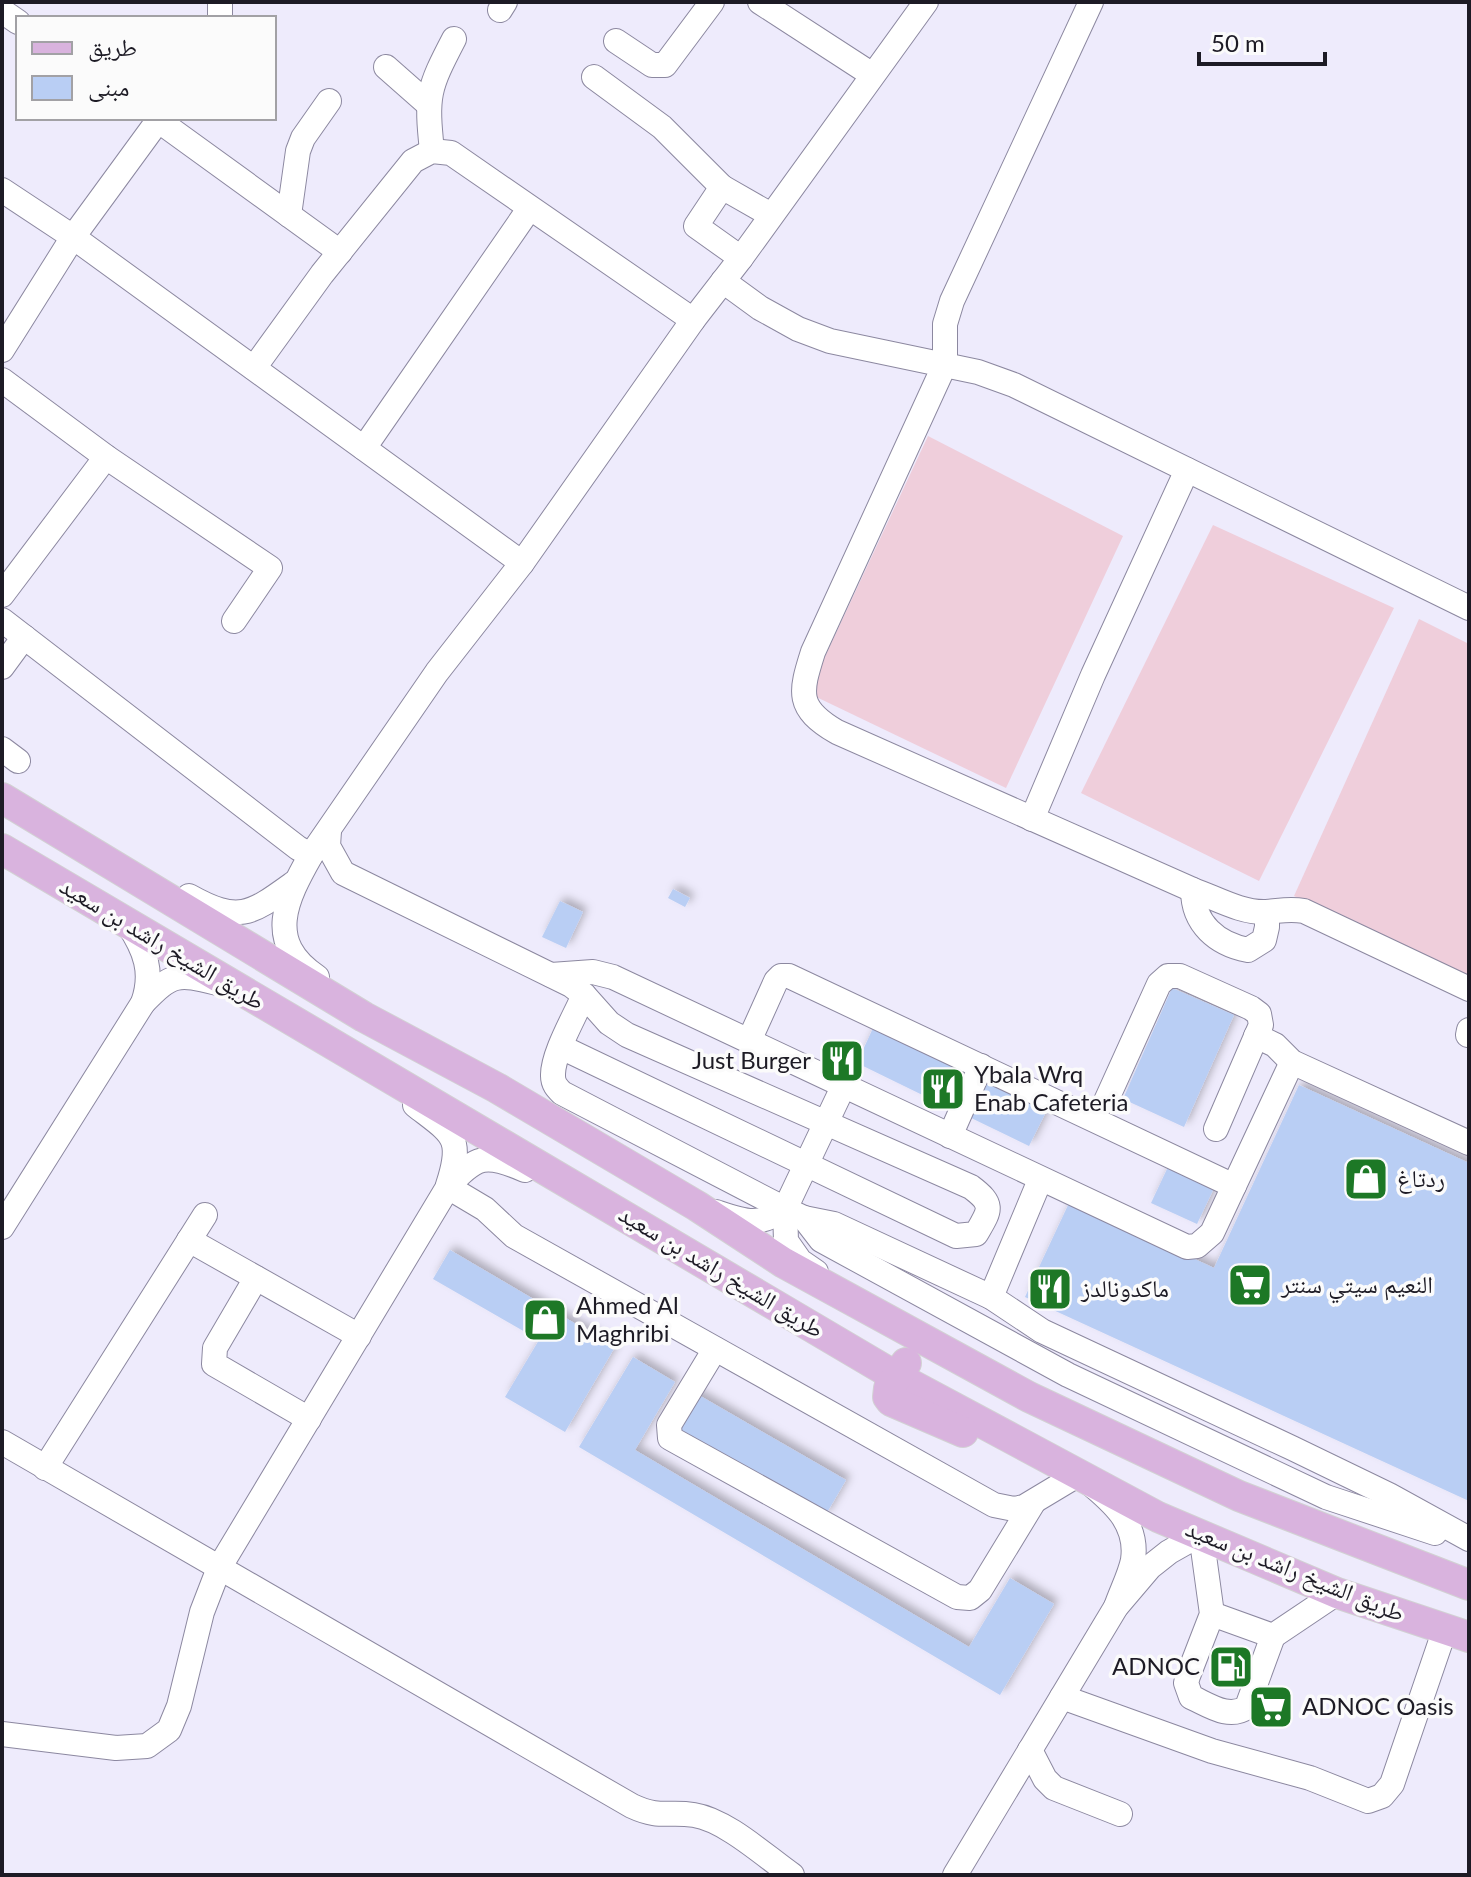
<svg xmlns="http://www.w3.org/2000/svg" width="1471" height="1877" viewBox="0 0 1471 1877" font-family="Lato,'Noto Naskh Arabic',sans-serif">
<defs>
<filter id="shadow"><feDropShadow dx="4.5" dy="-4.5" stdDeviation="4" flood-color="#0004"/></filter>
</defs>
<rect width="100%" height="100%" fill="#eeebfc"/>
<g fill="#efcedb">
<path d="M928,436l195,100 -117,252 -198,-95z"/>
<path d="M1213,525l181,83 -135,273 -178,-88z"/>
<path d="M1419,619l50,25v337l-175,-85z"/>
</g>
<g fill="#b9cef4" filter="url(#shadow)">
<path d="M673,889l17,9 -5,9 -17,-9z"/>
<path d="M560,901l23,11 -17,36 -24,-11z"/>
<path d="M1172,988l62,27 -50,112 -61,-28z"/>
<path d="M874,1026l89,43 -18,37 -88,-43z"/>
<path d="M980,1078l67,32 -18,36 -66,-32z"/>
<path d="M1299,1085l170,78v338l-444,-204 45,-96 144,67z"/>
<path d="M1168,1167l46,21 -17,36 -46,-21z"/>
<path d="M450,1250l165,97 -50,85 -60,-35 34,-57 -106,-61z"/>
<path d="M633,1357l42,25 -40,68 334,197 41,-69 44,26 -54,91 -421,-248z"/>
<path d="M690,1390l156,90 -21,36 -156,-91z"/>
</g>
<g fill="none" stroke-linecap="round" stroke-linejoin="round">
<g stroke="#8c88a0" stroke-width="26">
<g id="minor">
<path d="M220,2v16"/>
<path d="M760,2l111,72"/>
<path d="M1091,2l-139,299 -7,23v40l-132,288c-13,41 -17,56 24,80l356,158c23,8 48,23 73,22 14,-1 23,-4 38,-1l165,78"/>
<path d="M500,10l5,-8"/>
<path d="M2,11l16,11"/>
<path d="M616,41l36,24h13l47,-63"/>
<path d="M386,67l42,37"/>
<path d="M594,77l68,50 60,60"/>
<path d="M155,118l185,134"/>
<path d="M432,151c-6,-56 -4,-62 22,-112"/>
<path d="M2,190l71,47 449,326"/>
<path d="M289,215l9,-64 5,-13 26,-37"/>
<path d="M741,258l-45,-32 26,-39 49,28"/>
<path d="M723,281l37,27 38,21 32,12 148,31 36,13 455,223"/>
<path d="M2,350l71,-113 87,-119"/>
<path d="M254,368l68,-94 91,-113 19,-10 19,2 242,167"/>
<path d="M2,380l104,77 164,111 -36,53"/>
<path d="M364,448l165,-239"/>
<path d="M2,595l104,-138"/>
<path d="M2,620l296,228 13,7"/>
<path d="M2,667l22,-30"/>
<path d="M2,749l16,12"/>
<path d="M1032,819l61,-144 94,-205"/>
<path d="M329,831l-1,15 15,27 228,112 13,10 25,28 18,12 344,152c24,18 19,23 5,47l-20,2 -395,-189"/>
<path d="M1193,890c0,34 24,54 55,60l16,-10 3,-13v-15"/>
<path d="M189,896c50,28 62,18 105,-13"/>
<path d="M551,975l42,-3 20,5 574,270 10,-1 15,-13 80,-171"/>
<path d="M317,977c-53,-35 -31,-78 -6,-122l126,-183 85,-109 171,-243 48,-62 185,-256"/>
<path d="M584,995c-9,21 -32,60 -31,81 0,8 4,12 9,17l223,116 19,9 30,6 157,73 51,34 250,117 97,47 80,44"/>
<path d="M143,1003c29,-30 34,-30 74,-20"/>
<path d="M1468,1035l1,-5"/>
<path d="M1256,1036l19,9 17,17 177,81"/>
<path d="M749,1041l27,-60 5,-5h8l445,210"/>
<path d="M1106,1101l53,-117 9,-8h12l71,32 8,6 2,11 -45,104"/>
<path d="M415,1105c37,29 49,31 33,80"/>
<path d="M950,1136l31,-70"/>
<path d="M448,1187l37,22 29,27 480,269 20,4 10,-2 55,-33c27,23 60,45 54,86 -3,15 -12,32 -17,47"/>
<path d="M716,1212c30,10 42,15 69,-3"/>
<path d="M804,1218l17,22 247,135 258,122 109,36"/>
<path d="M2,1227l141,-224c11,-31 2,-53 -15,-79"/>
<path d="M189,1240l170,96"/>
<path d="M816,1272l-16,-11 -14,-20 -1,-32 59,-124"/>
<path d="M256,1278l-41,70 -1,16 95,55"/>
<path d="M991,1297l49,-117"/>
<path d="M715,1349l-46,76 1,13 287,159 13,1 10,-8 53,-87"/>
<path d="M2,1442l630,364c28,13 36,5 62,9 32,5 71,41 98,60"/>
<path d="M45,1468l160,-253"/>
<path d="M1212,1614l61,22 64,-43"/>
<path d="M1062,1697l150,54 98,27 58,23 14,-5 10,-12 53,-155"/>
<path d="M2,1734l114,14 31,-2 22,-16 10,-24 23,-94 17,-44 229,-381c28,-32 38,-34 77,-17"/>
<path d="M1030,1750l15,29 9,9 66,26"/>
<path d="M955,1875l161,-268 34,-40 19,-15 32,-18 11,80 -24,62 -2,7 5,14c18,8 38,23 56,10l26,-71"/>
</g>
</g>
<g stroke="#d2d1d3" stroke-width="32">
<g id="major">
<path d="M2,798l362,219 133,71 200,118 87,57 245,134 210,99 230,89"/>
<path d="M2,849l893,527 263,141 179,76 132,44"/>
<path d="M906,1363l-17,25 -1,9 3,4 72,31"/>
</g>
</g>
<use href="#minor" stroke="#fff" stroke-width="24"/>
<use href="#major" stroke="#d9b3de" stroke-width="30"/>
</g>
<defs>
<g id="restaurant-square" transform="scale(2.3)"><rect x="-9" y="-9" width="18" height="18" rx="4" fill="#1d7826" stroke="#fbfbfb"/><path d="M-5-6h1v4h1v-4h1v4h1v-4h1v5L-1.5 .5V6h-2V.5L-5-1ZM5-6V6H3V1.5H1.5Q1.5-4 5-6Z" fill="#fff"/></g>
<g id="shop-square" transform="scale(2.3)"><rect x="-9" y="-9" width="18" height="18" rx="4" fill="#1d7826" stroke="#fbfbfb"/><path d="M-5-2.5h2.3a2.7 3.5 0 0 1 5.4 0H5L5.5 6h-11ZM-1.5-2.5h3a1.5 2.3 0 0 0-3 0Z" fill="#fff"/></g>
<g id="supermarket-square" transform="scale(2.3)"><rect x="-9" y="-9" width="18" height="18" rx="4" fill="#1d7826" stroke="#fbfbfb"/><path d="M-6-5.5h2.5l.6 2H6L4.5 2H-2.5L-4.4-4H-6ZM-1.5 3.2a1.3 1.3 0 1 0 .1 0ZM3 3.2a1.3 1.3 0 1 0 .1 0Z" fill="#fff"/></g>
<g id="fuel-square" transform="scale(2.3)"><rect x="-9" y="-9" width="18" height="18" rx="4" fill="#1d7826" stroke="#fbfbfb"/><path d="M-5.5-6h7V0h2V4h1.3V-2.5L3-4.5l.8-.8L6-3V5H2.5V1h-1V6h-7ZM-4.2-4.7v3.2H.2V-4.7Z" fill="#fff"/></g>
</defs>
<g fill-rule="evenodd">
<use href="#restaurant-square" x="842" y="1061"/>
<use href="#restaurant-square" x="943" y="1089"/>
<use href="#shop-square" x="1366" y="1179"/>
<use href="#supermarket-square" x="1250" y="1285"/>
<use href="#restaurant-square" x="1050" y="1289"/>
<use href="#shop-square" x="545" y="1320"/>
<use href="#fuel-square" x="1231" y="1667"/>
<use href="#supermarket-square" x="1271" y="1707"/>
</g>
<g text-anchor="middle" stroke-width="7" stroke-linejoin="round" paint-order="stroke">
<g font-size="24" fill="#1d1b25" stroke="#fbfbfb">
<text transform="translate(162 944) rotate(31)" y="8">طريق الشيخ راشد بن سعيد</text>
<text transform="translate(721 1272) rotate(31)" y="8">طريق الشيخ راشد بن سعيد</text>
<text transform="translate(1295 1571) rotate(22)" y="8">طريق الشيخ راشد بن سعيد</text>
</g>
<g font-size="24" fill="#1d1b25" stroke="#fbfbfb" text-anchor="start">
<text x="811" y="1069" text-anchor="end">Just Burger</text>
<text x="974" y="1083">Ybala Wrq<tspan x="974" dy="28">Enab Cafeteria</tspan></text>
<text x="1397" y="1187">ردتاغ</text>
<text x="1281" y="1293">النعيم سيتي سنتر</text>
<text x="1081" y="1297">ماكدونالدز</text>
<text x="576" y="1314">Ahmed Al<tspan x="576" dy="28">Maghribi</tspan></text>
<text x="1200" y="1675" text-anchor="end">ADNOC</text>
<text x="1302" y="1715">ADNOC Oasis</text>
</g>
</g>
<rect width="1471" height="1877" fill="none" stroke="#1d1b25" stroke-width="8"/>
<rect x="16" y="16" width="260" height="104" fill="#fbfbfb" stroke="#a2a1a5" stroke-width="2"/>
<rect x="32" y="42" width="40" height="12" fill="#d9b3de" stroke="#a2a1a5" stroke-width="2"/>
<text x="88" y="56" font-size="24" fill="#1d1b25">طريق</text>
<rect x="32" y="76" width="40" height="24" fill="#b9cef4" stroke="#a2a1a5" stroke-width="2"/>
<text x="88" y="96" font-size="24" fill="#1d1b25">مبنى</text>
<path d="M1199 52v12h126v-12" fill="none" stroke="#1d1b25" stroke-width="4"/>
<text x="1211" y="52" font-size="24" fill="#1d1b25" stroke="#fbfbfb" stroke-width="6" paint-order="stroke">50 m</text>
</svg>
